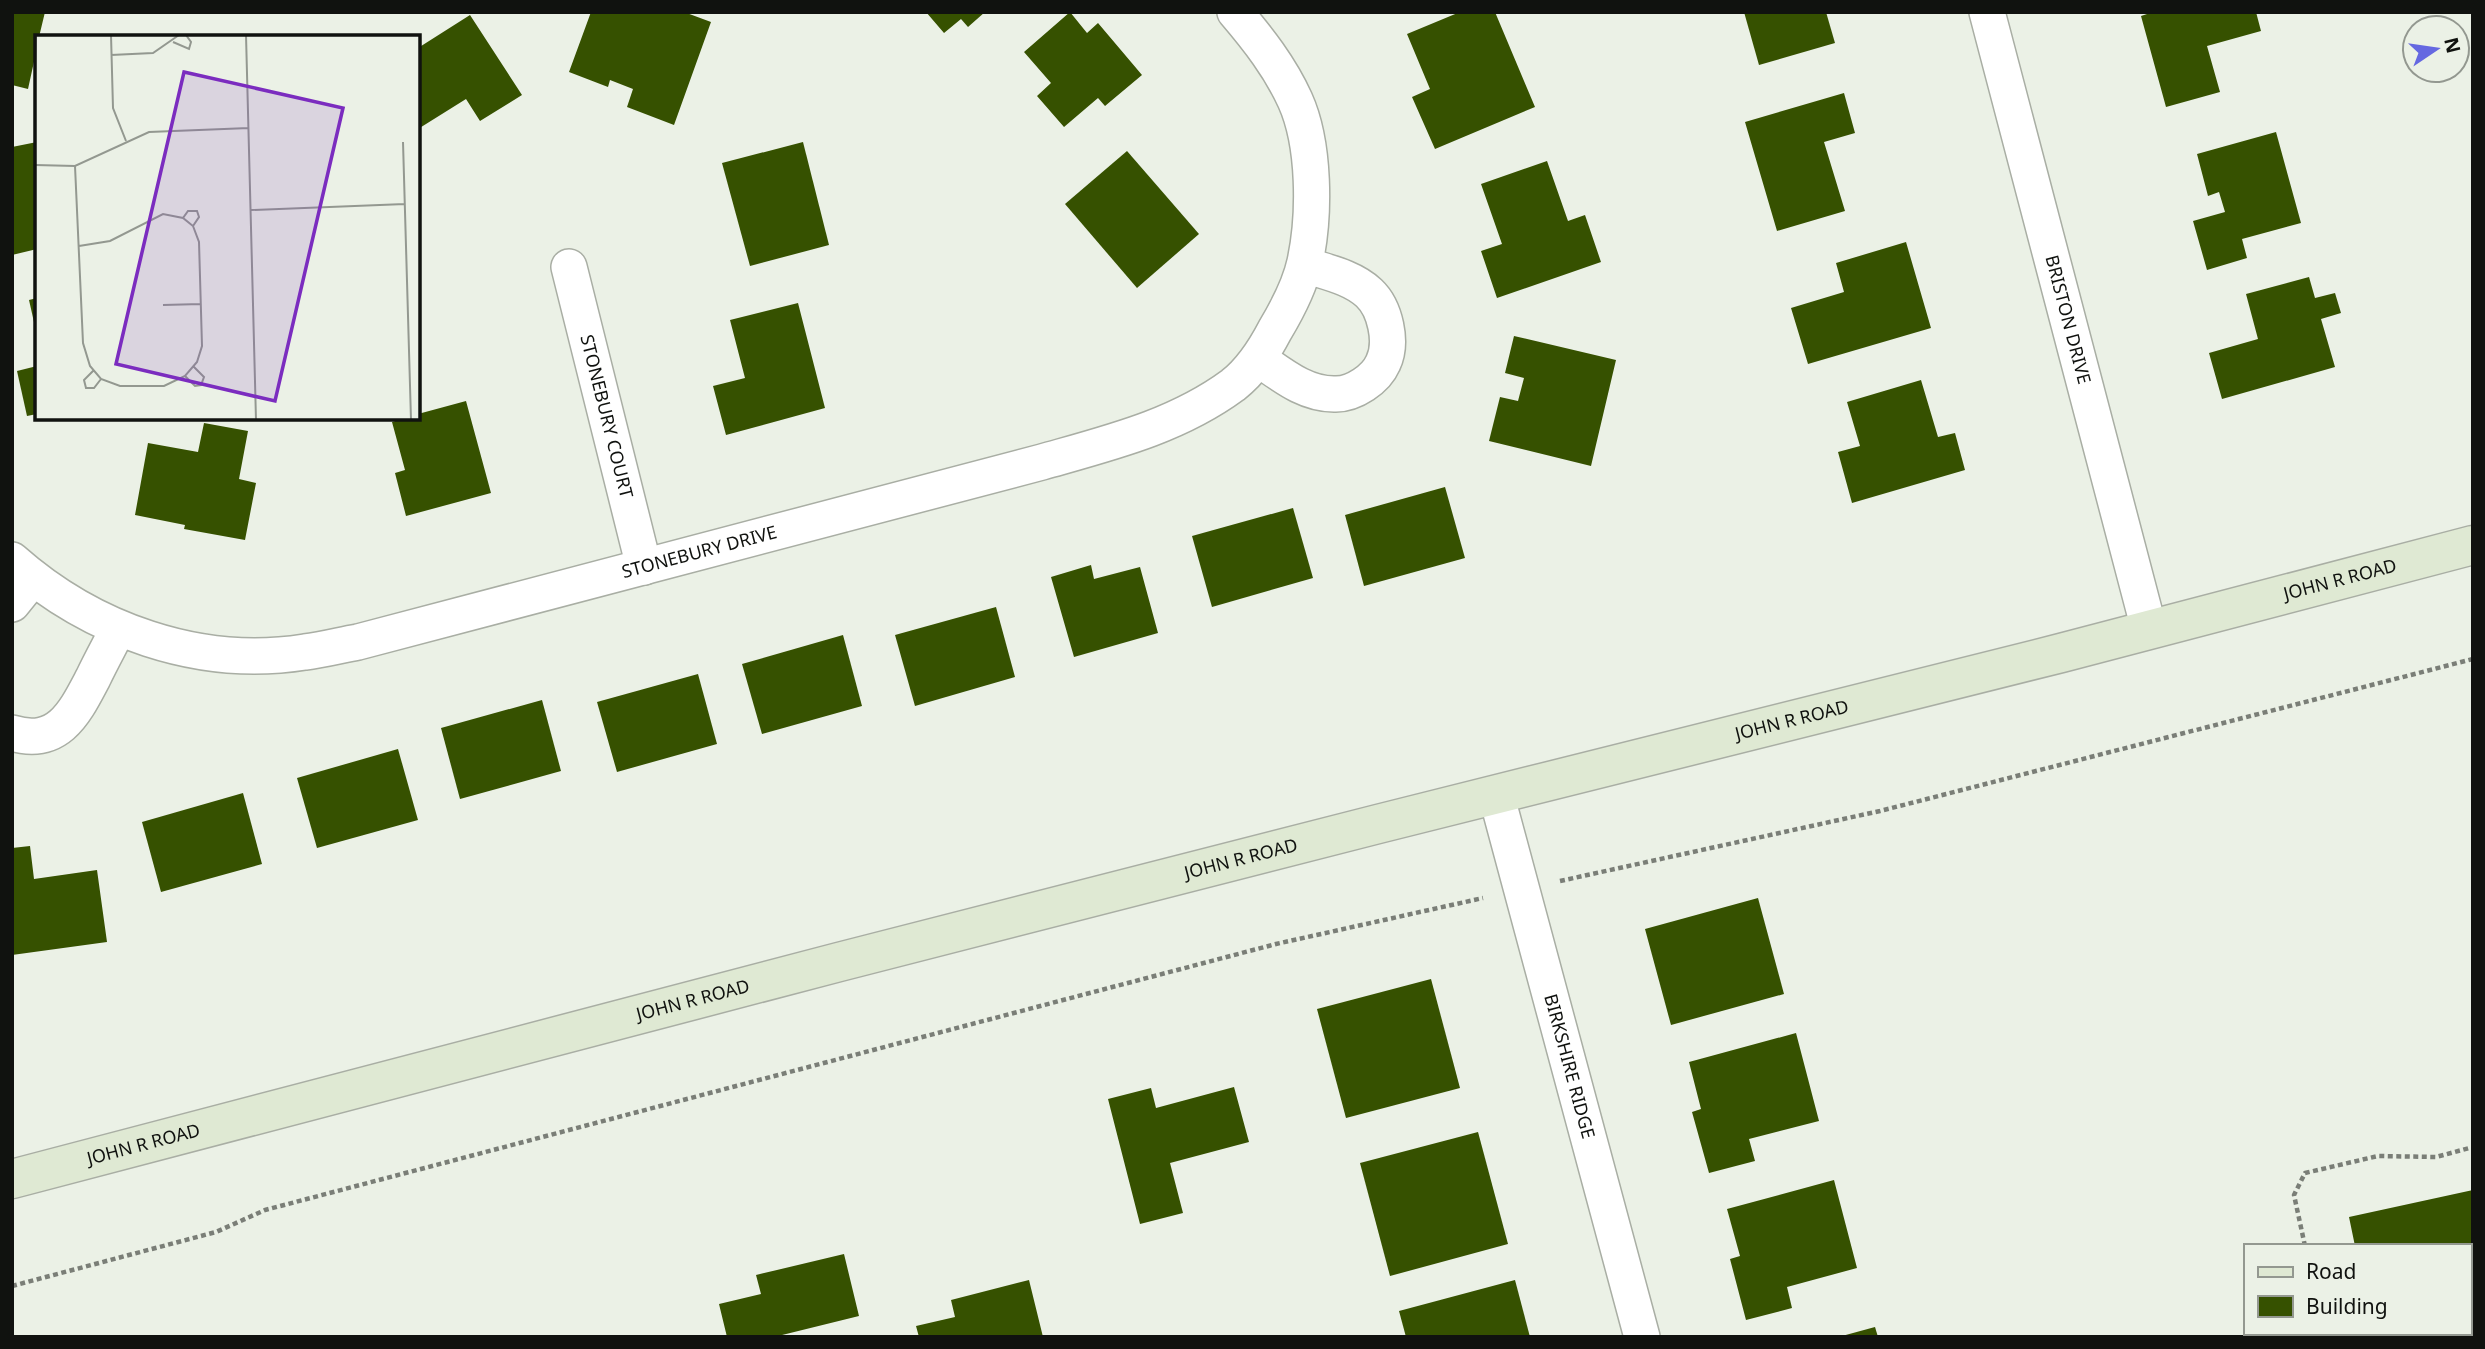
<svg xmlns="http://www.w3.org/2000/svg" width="2485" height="1349" viewBox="0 0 2485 1349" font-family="'Noto Sans',sans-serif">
<rect width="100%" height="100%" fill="#ebf1e6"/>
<g fill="#365100">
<path d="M12,12h33l-6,25h-2v11l-9,41 -16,-4z"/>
<path d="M591,12h93l27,10 -37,103 -47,-18 6,-18 -23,-9 -2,7 -39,-15z"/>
<path d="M926,12h59l-17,15 -7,-8 -17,14z"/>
<path d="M1070,12l17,21 11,-10 44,52 -37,31 -7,-8 -34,29 -27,-31 14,-13 -27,-31z"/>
<path d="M1460,12h35l40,95 -100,42 -23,-52 18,-8 -23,-55z"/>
<path d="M1744,12h82l9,31 -76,22z"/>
<path d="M2153,12h103l5,19 -54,15 13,46 -54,15 -25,-91z"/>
<path d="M470,15l52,80 -42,26 -14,-22 -48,30v-81z"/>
<path d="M1844,93l11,40 -31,9 21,69 -68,20 -32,-109z"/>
<path d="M2276,132l25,91 -59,16 5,19 -40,12 -14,-49 32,-9 -6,-20 -11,4 -11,-42z"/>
<path d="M37,142v107l-25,6v-108z"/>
<path d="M803,142l26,103 -79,21 -28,-103z"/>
<path d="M1127,151l72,83 -62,54 -72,-84z"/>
<path d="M1547,161l21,60 17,-6 16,47 -104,36 -16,-47 21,-7 -21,-60z"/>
<path d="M1906,242l25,86 -123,36 -17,-56 53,-16 -8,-29z"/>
<path d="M2309,277l6,21 20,-5 6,20 -20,6 14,48 -113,32 -13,-46 49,-14 -12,-45z"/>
<path d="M37,298v33h-1l-7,-31z"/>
<path d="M798,303l27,105 -99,27 -13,-49 32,-8 -15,-58z"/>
<path d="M1514,336l102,24 -25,106 -102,-25 11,-44 18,4 6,-23 -19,-5z"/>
<path d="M37,366v48l-10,2 -10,-45z"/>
<path d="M1921,380l17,57 17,-4 10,37 -113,33 -14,-51 22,-6 -13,-44z"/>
<path d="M466,401l25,92 -85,23 -11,-43 10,-3 -13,-48 13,-4h13v-4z"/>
<path d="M204,423l44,8 -9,48 17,4 -11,57 -61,-11 1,-4 -50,-10 13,-72 50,9z"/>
<path d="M1445,487l20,71 -101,28 -19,-71z"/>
<path d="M1293,508l20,70 -101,29 -20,-71z"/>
<path d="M1091,565l3,14 46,-12 18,66 -84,24 -23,-80z"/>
<path d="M996,607l19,70 -100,29 -20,-71z"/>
<path d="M843,635l19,71 -100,28 -20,-70z"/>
<path d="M698,674l19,70 -100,28 -20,-70z"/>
<path d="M542,700l19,71 -101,28 -19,-71z"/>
<path d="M398,749l20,71 -101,28 -20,-70z"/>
<path d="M243,793l19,71 -101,28 -19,-70z"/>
<path d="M30,846l4,33 63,-9 10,72 -95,13v-107z"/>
<path d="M1758,898l26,96 -113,31 -26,-96z"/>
<path d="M1431,979l29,109 -114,30 -29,-109z"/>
<path d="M1796,1033l23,88 -70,18 6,22 -46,12 -17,-61 9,-3 -12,-47z"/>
<path d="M1234,1087l15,55 -79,21 13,50 -43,11 -32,-125 43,-11 5,20z"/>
<path d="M1478,1132l30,112 -118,32 -30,-113z"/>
<path d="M1834,1180l23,88 -70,19 5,21 -46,12 -16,-61 10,-3 -13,-47z"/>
<path d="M2473,1190v147h-77l-1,-4h74v-87h-114l-6,-29z"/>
<path d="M844,1254l15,62 -85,21h-47l-8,-33 42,-10 -5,-19z"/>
<path d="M1029,1280l14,57h-124l-3,-11 39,-9 -4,-17z"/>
<path d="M1515,1280l15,57h-124l-7,-26z"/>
<path d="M1875,1327l3,10h-36v-1z"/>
</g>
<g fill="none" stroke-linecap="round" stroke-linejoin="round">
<g stroke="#a9aea4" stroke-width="38">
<g id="minor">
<path id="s1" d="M1987,12l162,617"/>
<path id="s2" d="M569,267l75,300"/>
<path d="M1259,359c23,16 47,36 77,35 18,0 40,-15 47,-31 10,-21 2,-55 -14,-70 -17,-16 -43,-21 -64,-28"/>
<path id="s3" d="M12,560c79,70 187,109 293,92 18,-2 36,-7 53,-10l684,-180c67,-19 134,-35 191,-77 19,-15 31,-34 42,-55 12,-20 25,-45 30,-68 10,-47 10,-118 -10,-162 -15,-33 -37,-61 -60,-88"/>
<path d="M12,604l21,-26"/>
<path d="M12,733c47,14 63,-21 81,-55 8,-17 17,-33 25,-49"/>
<path id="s4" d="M1496,794l146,543"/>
</g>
</g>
<g stroke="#a9aea4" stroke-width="41">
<g id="secondary">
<path id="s5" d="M12,1179l827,-217 539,-138 683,-171 412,-108"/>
</g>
</g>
<g stroke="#7a7e77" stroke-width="4.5" stroke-dasharray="5 3.5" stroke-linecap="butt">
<path d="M1560,881l320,-70 593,-152"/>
<path d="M2305,1246l-11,-51 11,-22 73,-17 58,1 37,-10"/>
<path d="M12,1286l204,-54 49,-22 1011,-266 207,-46"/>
</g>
<use href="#minor" stroke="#fff" stroke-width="35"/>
<use href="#secondary" stroke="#dfe9d3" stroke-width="38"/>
</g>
<g text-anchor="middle" stroke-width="7" stroke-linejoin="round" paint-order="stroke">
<g font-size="18" fill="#10120f" stroke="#ebf1e6">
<text dy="6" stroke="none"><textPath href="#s1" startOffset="318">BRISTON DRIVE</textPath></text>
<text dy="6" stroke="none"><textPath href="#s2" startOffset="154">STONEBURY COURT</textPath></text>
<text dy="6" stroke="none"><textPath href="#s3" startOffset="724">STONEBURY DRIVE</textPath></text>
<text dy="6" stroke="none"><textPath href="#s5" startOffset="2404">JOHN R ROAD</textPath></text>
<text dy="6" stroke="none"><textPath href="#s5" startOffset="1838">JOHN R ROAD</textPath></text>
<text dy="6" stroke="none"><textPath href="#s5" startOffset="1270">JOHN R ROAD</textPath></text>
<text dy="6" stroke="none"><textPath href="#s5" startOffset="704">JOHN R ROAD</textPath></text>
<text dy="6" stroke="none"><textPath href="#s4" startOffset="282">BIRKSHIRE RIDGE</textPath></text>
<text dy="6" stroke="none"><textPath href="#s5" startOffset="136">JOHN R ROAD</textPath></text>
</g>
</g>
<g transform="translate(35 35)">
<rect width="385" height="385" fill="#ebf1e6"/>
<path fill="none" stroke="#939890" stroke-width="2" d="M76,0l2,73 13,33M211,0l10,385M138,7l16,7 2,-7 -5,-7M76,20l42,-2 26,-18M0,41l1,-41M368,107l8,278M0,130l40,1 74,-34 100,-4M40,131l8,177 7,23 11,13 19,7h44l21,-10 12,-14 5,-16 -3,-104 -6,-16 -10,-8 -20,-4 -53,27 -31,5M216,175l154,-6M148,183l5,-7h9l2,6 -6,9M128,270l38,-1M58,336l-9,9 2,8h8l7,-9M150,341l10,10 6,-1 3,-8 -10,-10"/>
<path fill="#7b2cbf" fill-opacity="0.15" stroke="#7b2cbf" stroke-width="3.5" d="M149,37l159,36 -68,293 -159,-37z"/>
<rect width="385" height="385" fill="none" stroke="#10120f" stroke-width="3.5"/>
</g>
<rect width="2485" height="1349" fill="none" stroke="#10120f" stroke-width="28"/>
<rect x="2244" y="1244" width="228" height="91" fill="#ebf1e6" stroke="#939890" stroke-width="2"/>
<rect x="2258" y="1267" width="35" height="10" fill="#dfe9d3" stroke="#939890" stroke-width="2"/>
<text x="2306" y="1279" font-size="21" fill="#10120f">Road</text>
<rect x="2258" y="1296" width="35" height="21" fill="#365100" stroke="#939890" stroke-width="2"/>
<text x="2306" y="1314" font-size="21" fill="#10120f">Building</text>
<g transform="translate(2436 49) rotate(77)"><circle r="33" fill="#ebf1e6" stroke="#939890" stroke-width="2"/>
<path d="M0-5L12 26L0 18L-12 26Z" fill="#6568e1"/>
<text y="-10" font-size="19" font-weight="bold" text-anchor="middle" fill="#10120f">N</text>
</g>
</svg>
